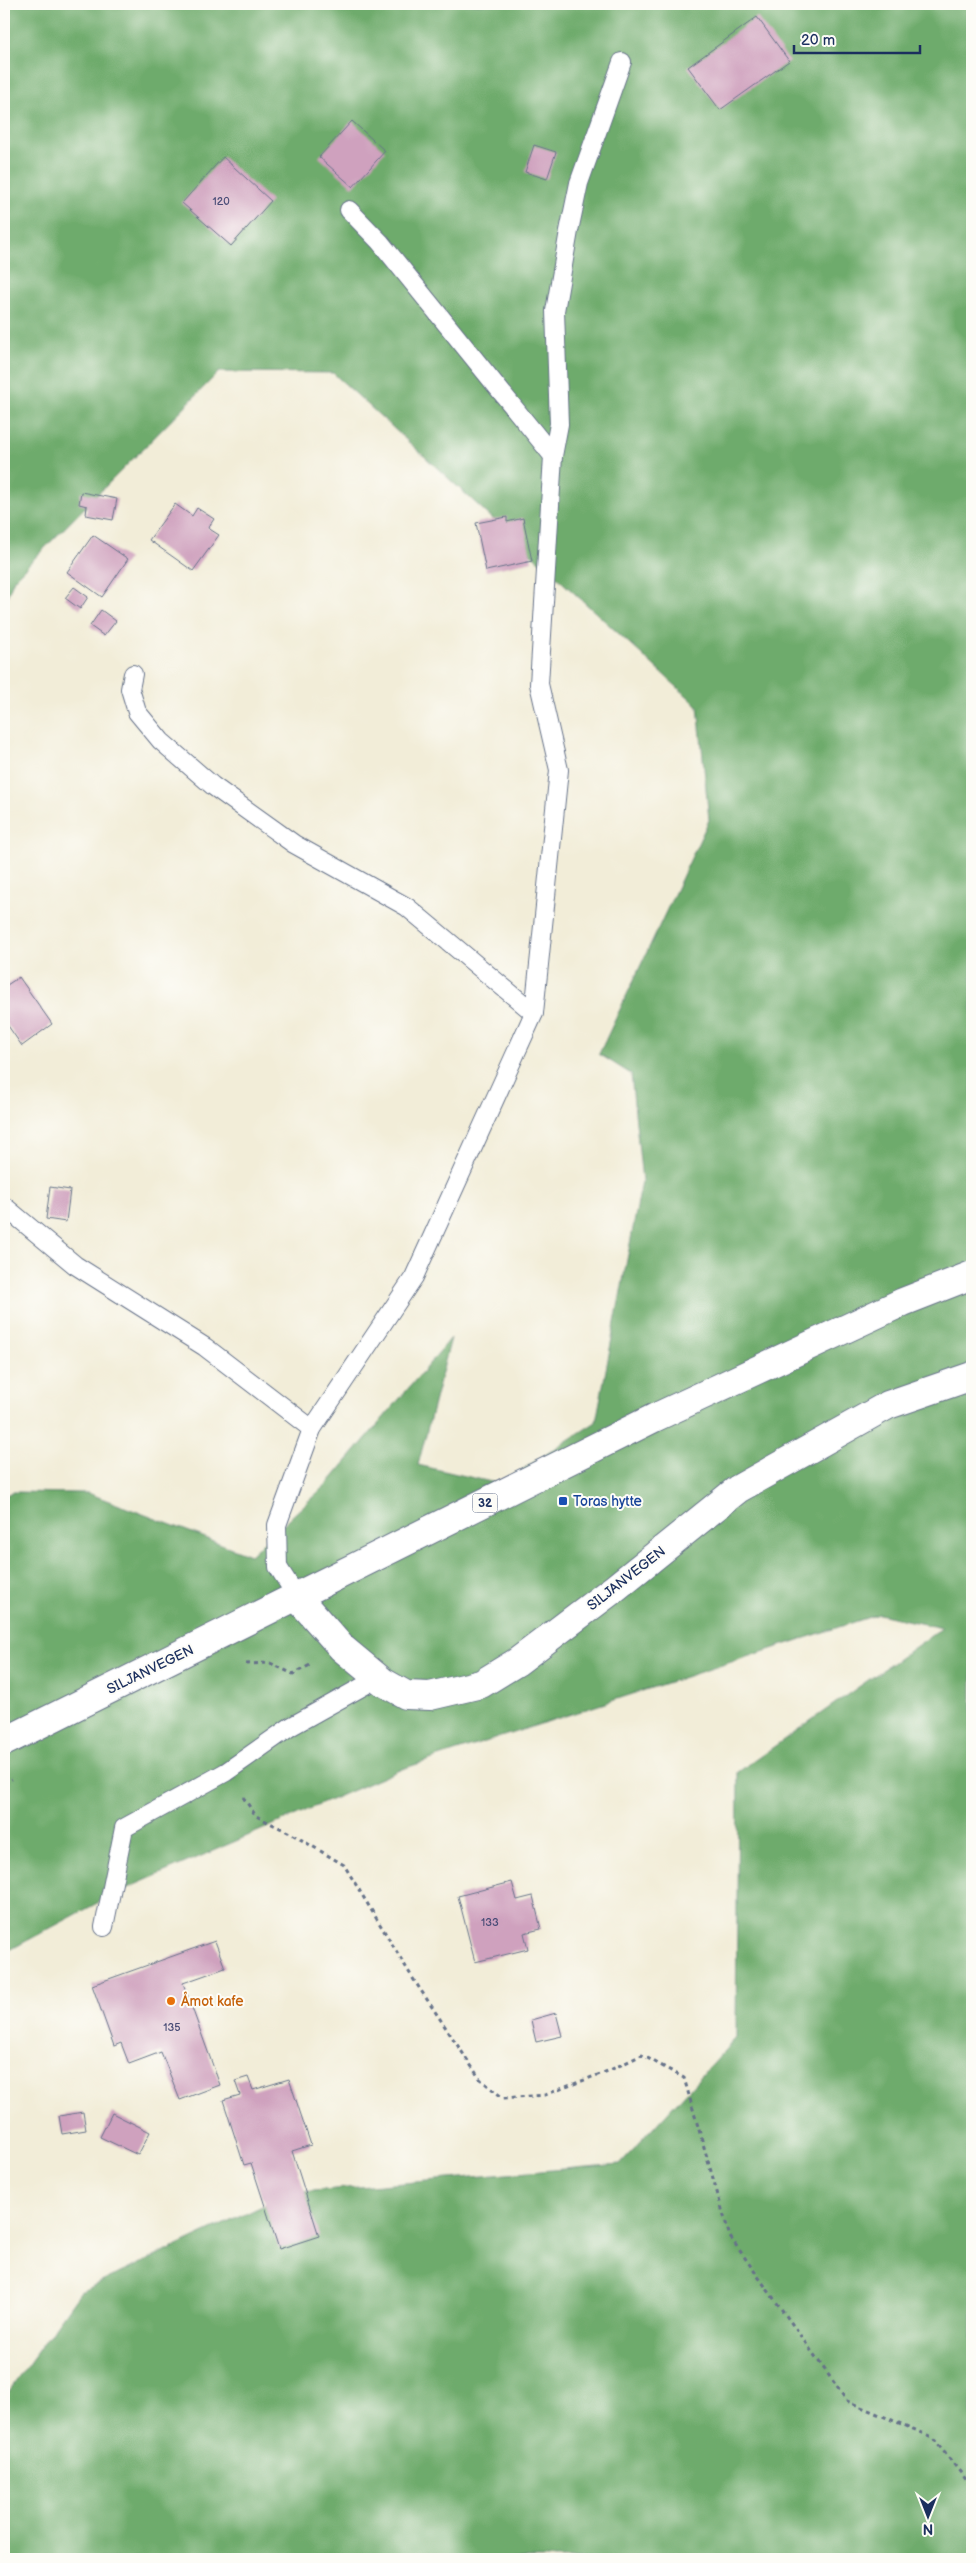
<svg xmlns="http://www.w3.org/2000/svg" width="976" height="2563" viewBox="0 0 976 2563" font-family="'Balsamiq Sans',sans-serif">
<rect width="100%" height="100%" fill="#fdfcf7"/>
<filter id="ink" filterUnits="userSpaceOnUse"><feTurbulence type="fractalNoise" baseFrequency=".02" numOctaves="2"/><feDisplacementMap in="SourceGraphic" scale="10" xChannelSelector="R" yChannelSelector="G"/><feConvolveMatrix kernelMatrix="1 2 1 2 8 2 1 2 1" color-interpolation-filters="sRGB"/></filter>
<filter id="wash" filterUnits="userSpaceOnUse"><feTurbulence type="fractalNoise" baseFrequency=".0096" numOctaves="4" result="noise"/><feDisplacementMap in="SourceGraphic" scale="20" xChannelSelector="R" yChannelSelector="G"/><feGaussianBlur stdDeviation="1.12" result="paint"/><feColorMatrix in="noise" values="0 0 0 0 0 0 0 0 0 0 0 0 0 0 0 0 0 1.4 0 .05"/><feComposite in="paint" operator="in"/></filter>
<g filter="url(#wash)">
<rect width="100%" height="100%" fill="#f2edd8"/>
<path fill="#6eab6c" stroke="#446d65" d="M4,4h968v2555h-968v-161l76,-106 210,-99 330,-29 116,-126 2,-266 204,-144 -63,-14 -477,155 -286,124 -112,60v-457l8,-4 76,1 162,62 79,-73 122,-144 -33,127 82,19 96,-62 46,-241 -11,-107 -32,-20 110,-234 -11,-114 -365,-333 -114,-1 -205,207 -10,25z"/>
<g id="blocks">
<g fill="#cfa1be">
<path d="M757,17l32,44 -69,49 -32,-43z"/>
<path d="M352,121l33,30 -32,36 -34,-30z"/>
<path d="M534,145l22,7 -9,27 -22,-7z"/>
<path d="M223,157l48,44 -40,45 -49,-43z"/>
<path d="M81,492l36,7 -4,21 -27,-5 1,-9 -8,-2z"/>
<path d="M175,504l17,12 5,-8 17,11 -6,9 11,7 -26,36 -44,-31z"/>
<path d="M507,517v5l16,-4 9,43 -46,10 -10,-48z"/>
<path d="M93,535l35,24 -26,38 -35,-25z"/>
<path d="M74,587l14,10 -8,12 -15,-11z"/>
<path d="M101,610l15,11 -12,15 -14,-10z"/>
<path d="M19,977l33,47 -30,22 -18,-26v-33z"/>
<path d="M4,1056l6,7 -6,6z"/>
<path d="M50,1187l20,3 -4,32 -20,-3z"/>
<path d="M512,1882l5,18 16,-4 8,33 -17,4 4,16 -53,13 -17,-66z"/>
<path d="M215,1941l10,27 -42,15 37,102 -40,15 -19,-48 -32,12 -8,-21 -7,3 -22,-61z"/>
<path d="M556,2013l6,23 -26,6 -5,-22z"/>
<path d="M248,2077l5,13 36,-11 22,66 -19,6 27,85 -40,13 -28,-86 -7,2 -21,-65 17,-5 -5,-14z"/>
<path d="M83,2112l3,18 -24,4 -3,-18z"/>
<path d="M112,2113l38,19 -12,23 -38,-18z"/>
</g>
</g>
</g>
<g filter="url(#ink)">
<use href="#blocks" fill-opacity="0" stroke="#667289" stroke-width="1"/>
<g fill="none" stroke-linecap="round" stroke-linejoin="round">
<g stroke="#667289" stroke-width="20">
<g id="service">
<path d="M553,456l6,-32 -4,-113 14,-80 10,-48 43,-121"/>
<path d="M133,674l-3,15 7,23 24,29 52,45 81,58 113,63 127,106"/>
<path d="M4,1206l71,59 130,82 107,82"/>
<path d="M297,1597l-19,-30 -1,-42 35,-96 102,-152 120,-264 25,-243 -20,-86 14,-228 -173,-214 -31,-32"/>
<path d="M104,1927l20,-99 102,-56 64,-45 88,-49"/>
</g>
</g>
<g stroke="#667289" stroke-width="30">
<path id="minor" d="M297,1597l45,51 41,34 23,13 24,1 51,-12 36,-22 98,-74 123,-99 150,-84 84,-29"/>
</g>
<g stroke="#667289" stroke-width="30">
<path id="primary" d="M4,1742l650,-324 249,-116 69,-27"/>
</g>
<g stroke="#667289" stroke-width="3" stroke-dasharray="4 4" stroke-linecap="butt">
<path d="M246,1664l24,-1 23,11 17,-9"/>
<path d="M4,1783l8,-4"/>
<path d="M243,1797l13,19 34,17 54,32 68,112 68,102 23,19 42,-3 63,-24 34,-16 42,23 46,159 117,164 85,36 40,50"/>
</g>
<use href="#service" stroke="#fff" stroke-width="18"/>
<use href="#minor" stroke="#fff" stroke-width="28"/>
<use href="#primary" stroke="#fff" stroke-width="28"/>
</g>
</g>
<rect fill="#1a4fb4" stroke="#fdfcf7" stroke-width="2" x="558" y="1496" width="10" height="10" rx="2.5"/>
<circle fill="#e8710a" stroke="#fdfcf7" stroke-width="2" cx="171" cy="2001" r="5"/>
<g text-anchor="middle" stroke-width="4" stroke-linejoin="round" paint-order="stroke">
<g font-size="11" fill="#484c76">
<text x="221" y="205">120</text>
<text x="490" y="1926">133</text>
<text x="172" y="2031">135</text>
</g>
<rect fill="#fdfcf7" stroke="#5f6c8c" stroke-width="1" x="472.5" y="1493.5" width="25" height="19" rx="4"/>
<g font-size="12" font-weight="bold" fill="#1b2f5e">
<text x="485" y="1507">32</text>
</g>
<g font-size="14" fill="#164399" stroke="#fdfcf7" text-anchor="start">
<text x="573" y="1506">Toras hytte</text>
</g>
<g font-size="14" fill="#1b2f5e" stroke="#fdfcf7">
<text transform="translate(626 1578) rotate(-38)" y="5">SILJANVEGEN</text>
<text transform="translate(150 1669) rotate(-26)" y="5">SILJANVEGEN</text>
</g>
<g font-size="14" fill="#c56008" stroke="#fdfcf7" text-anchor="start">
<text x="181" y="2006">Åmot kafe</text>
</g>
</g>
<rect width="976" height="2563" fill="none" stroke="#fdfcf7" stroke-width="20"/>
<g transform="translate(928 2516) rotate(180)" stroke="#fdfcf7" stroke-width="4" paint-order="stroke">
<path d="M0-4L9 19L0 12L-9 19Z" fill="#1b2f5e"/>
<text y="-8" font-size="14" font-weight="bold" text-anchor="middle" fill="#1b2f5e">N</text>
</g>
<path d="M794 45v8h126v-8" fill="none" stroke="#1b2f5e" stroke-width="2.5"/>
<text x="801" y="45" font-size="15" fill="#1b2f5e" stroke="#fdfcf7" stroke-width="4" paint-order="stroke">20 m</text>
</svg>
